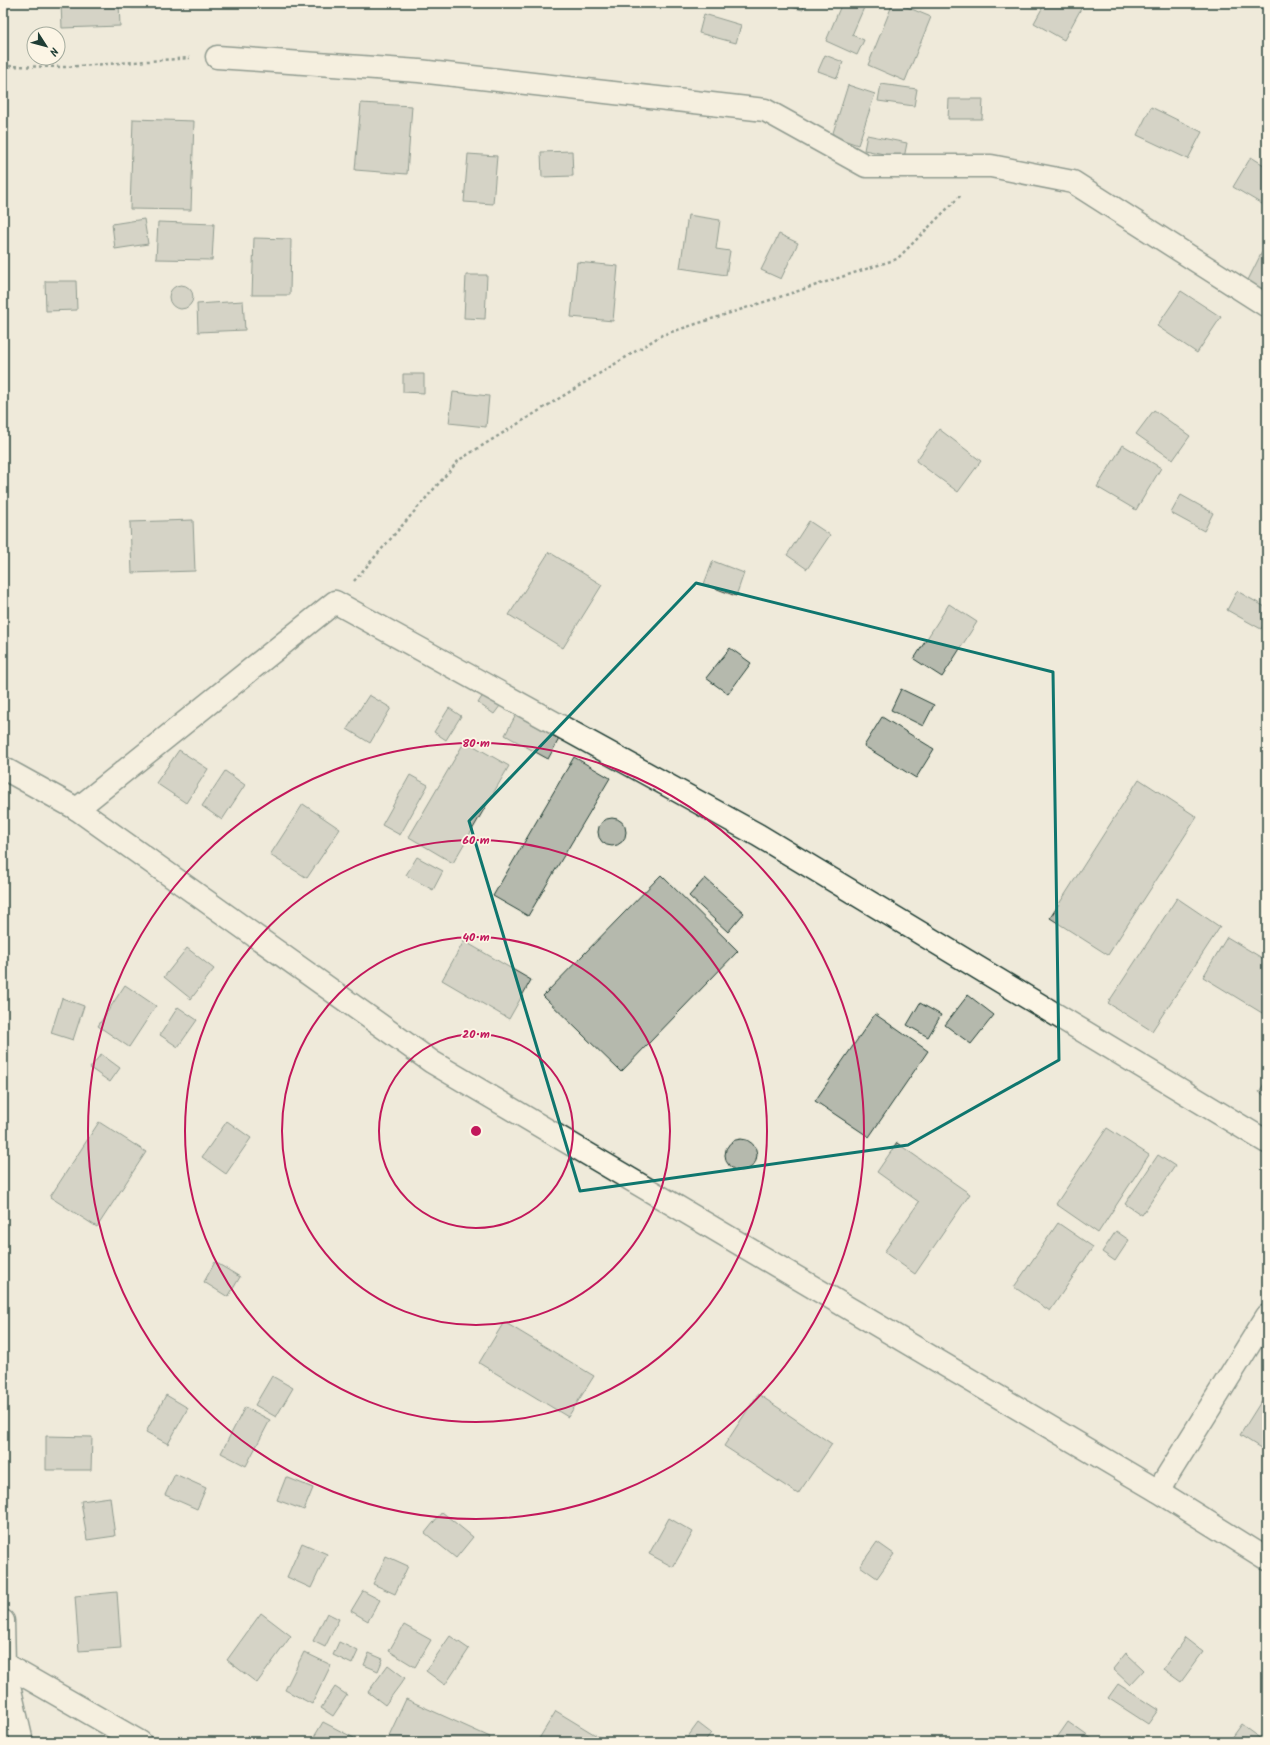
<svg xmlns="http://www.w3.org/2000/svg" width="1270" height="1745" viewBox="0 0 1270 1745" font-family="Kalam,sans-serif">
<rect width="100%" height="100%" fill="#efeada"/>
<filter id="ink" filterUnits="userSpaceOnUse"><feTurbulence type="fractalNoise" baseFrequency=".025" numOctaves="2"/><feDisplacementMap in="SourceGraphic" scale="8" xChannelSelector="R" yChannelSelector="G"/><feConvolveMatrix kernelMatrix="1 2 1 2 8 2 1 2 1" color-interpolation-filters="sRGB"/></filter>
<g filter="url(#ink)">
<g fill="#b5b9ad" stroke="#1f3d34">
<path d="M61,3h58l1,23 -58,2z"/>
<rect x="132" y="3" width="24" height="5"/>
<path d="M774,3h31l-2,7z"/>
<path d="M842,3h24l-14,32 12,5 -7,15 -31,-14z"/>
<path d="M893,3h4l34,14 -26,64 -37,-16z"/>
<path d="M1045,3h39l-20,37 -30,-17z"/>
<path d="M704,14l37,11 -5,18 -37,-10z"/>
<path d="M825,55l18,7 -6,16 -19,-7z"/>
<path d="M881,84l36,5 -3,17 -36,-5z"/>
<path d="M848,85l27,9 -17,51 -26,-9z"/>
<path d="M949,99h34l-1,20h-34z"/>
<path d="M361,103l51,3 -5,68 -52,-4z"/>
<path d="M1151,107l51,25 -14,27 -51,-24z"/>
<path d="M133,119l61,2 -3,89 -61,-1z"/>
<path d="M867,135l40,8 -3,15 -40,-8z"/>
<path d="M572,151l1,25 -31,1 -1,-25z"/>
<path d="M468,154l29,2 -4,48 -29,-2z"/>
<path d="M1251,157l16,10v40l-34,-20z"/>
<path d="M688,215l32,5 -4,29 14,2 -4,24 -46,-7z"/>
<path d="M144,219l4,25 -33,5 -3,-25z"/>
<path d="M158,222l56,2 -2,36 -56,-1z"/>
<path d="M779,234l19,9 -17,36 -20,-9z"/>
<path d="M254,238l37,1 -1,56h-38z"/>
<path d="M1262,252l5,2v28l-4,7 -16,-7z"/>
<path d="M577,262l41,4 -5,55 -42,-4z"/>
<path d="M466,275h21l-2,44 -21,-1z"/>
<path d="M45,281h31l1,29 -31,1z"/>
<circle cx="181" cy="297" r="12"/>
<path d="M1181,291l40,26 -24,36 -40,-27z"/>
<path d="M243,301l2,29 -47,2 -1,-28z"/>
<path d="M403,374h21v19l-21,-1z"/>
<path d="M453,392l36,4 -3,31 -37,-4z"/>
<path d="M1154,410l36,26 -17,24 -37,-26z"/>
<path d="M939,429l42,32 -23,31 -42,-31z"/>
<path d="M1123,445l38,23 -25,42 -39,-23z"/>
<path d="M1181,495l32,18 -9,18 -33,-18z"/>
<path d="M193,520l2,51 -63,2 -2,-51z"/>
<path d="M809,521l21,14 -23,34 -20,-14z"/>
<path d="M549,552l53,33 -39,63 -54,-33z"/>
<path d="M713,561l31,12 -8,23 -32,-12z"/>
<path d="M1237,591l30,17v11l-6,10 -34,-19z"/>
<path d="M949,604l28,18 -35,55 -28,-18z"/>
<path d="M730,648l21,15 -23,31 -22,-16z"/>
<path d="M901,689l33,16 -11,21 -32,-16z"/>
<path d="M369,695l22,13 -21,35 -23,-14z"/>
<path d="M483,695l17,11 -6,8 -16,-11z"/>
<path d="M449,708l12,8 -15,24 -12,-8z"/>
<path d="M516,715l43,24 -11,20 -43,-24z"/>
<path d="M882,717l52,32 -18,29 -52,-32z"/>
<path d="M465,741l44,25 -56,97 -44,-26z"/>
<path d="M179,750l29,19 -22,34 -30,-20z"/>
<path d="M574,757l36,21 -82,138 -35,-20z"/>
<path d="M225,771l20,14 -23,35 -20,-14z"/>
<path d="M410,775l18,10 -28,50 -18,-10z"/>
<path d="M1139,779l58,38 -89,138 -58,-37z"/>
<path d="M303,804l37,25 -33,49 -37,-23z"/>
<circle cx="612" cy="832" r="14"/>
<path d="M417,857l26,14 -10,19 -27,-15z"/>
<path d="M661,875l77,76 -117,121 -78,-76z"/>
<path d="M705,878l39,35 -16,19 -39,-36z"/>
<path d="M1177,898l43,29 -68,104 -44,-28z"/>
<path d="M1227,937l40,24v55l-64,-39z"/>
<path d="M464,941l67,39 -22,39 -67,-39z"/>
<path d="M187,948l27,21 -23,30 -27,-22z"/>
<path d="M125,985l31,21 -27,41 -31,-21z"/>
<path d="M968,995l26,20 -23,29 -26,-19z"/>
<path d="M62,998l22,8 -11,34 -22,-7z"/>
<path d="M920,1003l21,12 -13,22 -21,-12z"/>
<path d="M178,1007l19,13 -19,27 -18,-12z"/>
<path d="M875,1014l53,37 -59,86 -54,-36z"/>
<path d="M101,1054l19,14 -10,14 -20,-14z"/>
<path d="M1267,1079v18l-8,-5z"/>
<path d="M227,1121l24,17 -25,36 -24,-17z"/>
<path d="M99,1122l47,30 -49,75 -47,-30z"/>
<path d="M1107,1128l42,27 -51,78 -42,-29z"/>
<circle cx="741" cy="1155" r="16"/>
<path d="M897,1143l73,51 -55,80 -31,-22 35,-50 -42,-30z"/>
<path d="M1158,1155l17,11 -33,49 -17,-11z"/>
<path d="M1058,1223l35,24 -43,64 -36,-24z"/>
<path d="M1116,1231l13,9 -14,21 -13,-9z"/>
<path d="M215,1262l25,15 -12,20 -24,-15z"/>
<path d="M504,1322l90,54 -26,41 -89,-54z"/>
<path d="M272,1376l21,12 -17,29 -21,-12z"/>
<path d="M1267,1392v60l-27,-17z"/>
<path d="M758,1394l74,50 -34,50 -74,-48z"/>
<path d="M166,1395l22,13 -20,36 -22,-12z"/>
<path d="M245,1407l25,13 -24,46 -25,-13z"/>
<path d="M46,1436l46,1 -1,33h-45z"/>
<path d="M175,1474l31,14 -9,21 -32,-14z"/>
<path d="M286,1477l27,11 -9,22 -27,-10z"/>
<path d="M110,1497l5,39 -28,4 -6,-39z"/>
<path d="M442,1512l31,25 -17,21 -31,-25z"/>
<path d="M669,1518l24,14 -20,35 -24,-13z"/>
<path d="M877,1542l17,12 -17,24 -17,-12z"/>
<path d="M302,1543l25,11 -16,34 -24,-11z"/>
<path d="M386,1556l22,10 -13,28 -22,-10z"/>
<path d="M363,1591l17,9 -12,21 -17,-10z"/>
<path d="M117,1592l4,56 -42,3 -4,-55z"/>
<path d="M261,1613l30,23 -34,47 -30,-23z"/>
<path d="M327,1613l12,6 -14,28 -12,-6z"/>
<path d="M404,1625l27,15 -16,27 -26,-16z"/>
<path d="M450,1636l19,13 -24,36 -19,-14z"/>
<path d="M1185,1638l18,14 -22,30 -18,-13z"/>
<path d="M339,1642l19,9 -6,13 -19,-9z"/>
<path d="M304,1652l27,13 -19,39 -27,-14z"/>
<path d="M369,1653l14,6 -5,12 -14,-6z"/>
<path d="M1126,1653l18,17 -14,15 -17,-16z"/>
<path d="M388,1665l17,13 -20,27 -17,-13z"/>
<path d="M1118,1684l40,26 -10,14 -40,-26z"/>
<path d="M335,1687l12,8 -14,21 -12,-8z"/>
<path d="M406,1699l84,38 -2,5h-102z"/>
<path d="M556,1711l51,31h-70z"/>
<path d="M323,1722l35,18 -1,2h-46z"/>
<path d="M1068,1722l28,20h-42z"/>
<path d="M698,1723l13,10 -7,9h-20z"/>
<path d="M1241,1724l25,18h-38z"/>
</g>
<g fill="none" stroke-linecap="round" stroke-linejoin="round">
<g stroke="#1f3d34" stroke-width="25">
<g id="street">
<path d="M217,57l202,14 346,39 101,56h125l82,16 194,124"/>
<path d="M3,768l74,41 355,253 726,429 109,68"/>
<path d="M77,809l258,-207 423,233 509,307"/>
<path d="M1158,1491l109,-175"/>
<path d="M3,1621l1,43 18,78"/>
<path d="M4,1664l136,78"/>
</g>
</g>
<g stroke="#1f3d34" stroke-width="2.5" stroke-dasharray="3 3" stroke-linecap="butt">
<path d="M3,66l62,1 125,-9"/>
<path d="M354,581l105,-121 203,-125 235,-76 65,-65"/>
</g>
<use href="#street" stroke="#fcf5e5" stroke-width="22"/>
</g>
</g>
<path d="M0 0H1270V1745H0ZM696,583l357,89 6,388 -151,85 -328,46 -111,-370z" fill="#efeada" fill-opacity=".55" fill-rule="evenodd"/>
<path fill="none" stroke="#0f766e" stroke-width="3" stroke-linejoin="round" d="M696,583l357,89 6,388 -151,85 -328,46 -111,-370z"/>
<g fill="none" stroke="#c2185b" stroke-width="2">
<circle cx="476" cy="1131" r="97"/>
<circle cx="476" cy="1131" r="194"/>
<circle cx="476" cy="1131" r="291"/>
<circle cx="476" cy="1131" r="388"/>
</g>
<circle cx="476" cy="1131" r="6" fill="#c2185b" stroke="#fcf5e5" stroke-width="2"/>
<g font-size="12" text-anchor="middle" font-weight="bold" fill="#c2185b" stroke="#fcf5e5" stroke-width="3.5" stroke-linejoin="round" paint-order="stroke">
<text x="476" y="747">80 m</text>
<text x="476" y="844">60 m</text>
<text x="476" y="941">40 m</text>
<text x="476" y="1038">20 m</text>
</g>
<rect width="1270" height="1745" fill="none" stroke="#fcf5e5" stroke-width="16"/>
<rect x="8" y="8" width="1254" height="1729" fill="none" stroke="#1f3d34" stroke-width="1.5" filter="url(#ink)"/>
<g transform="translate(46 46) rotate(126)"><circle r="19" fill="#fcf5e5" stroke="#a4ab9e"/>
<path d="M0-3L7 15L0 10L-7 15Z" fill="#1f3d34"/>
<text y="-6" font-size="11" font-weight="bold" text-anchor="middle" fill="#1f3d34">N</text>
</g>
</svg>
